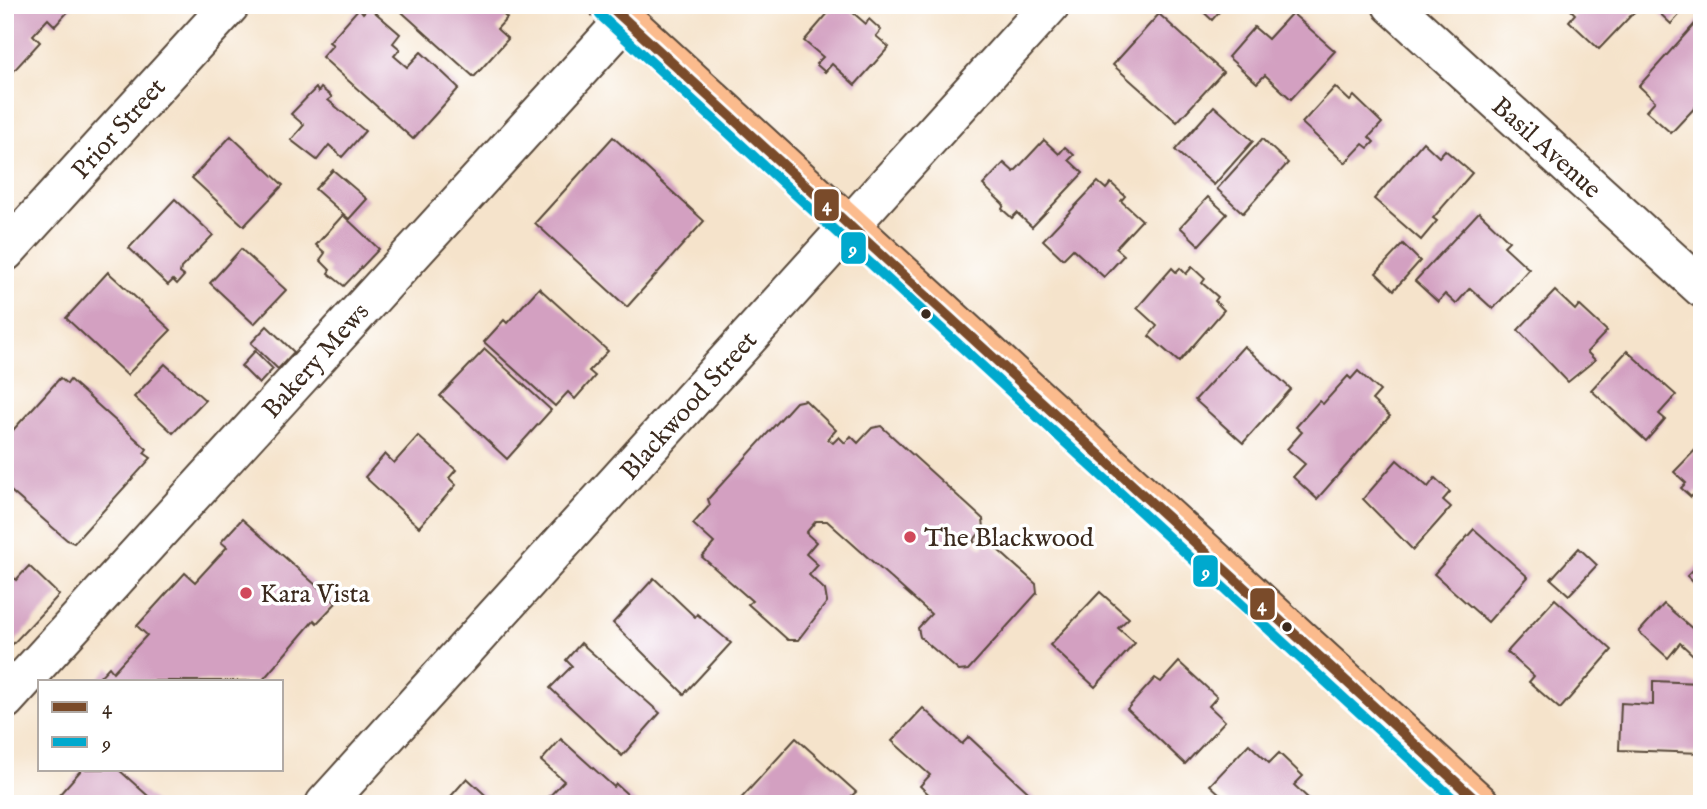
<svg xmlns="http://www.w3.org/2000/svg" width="1707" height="809" viewBox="0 0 1707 809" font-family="'IM FELL English',serif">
<rect width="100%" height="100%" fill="#fff"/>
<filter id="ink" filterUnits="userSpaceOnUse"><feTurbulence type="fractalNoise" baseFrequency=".0143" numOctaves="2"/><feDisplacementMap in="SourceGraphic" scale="14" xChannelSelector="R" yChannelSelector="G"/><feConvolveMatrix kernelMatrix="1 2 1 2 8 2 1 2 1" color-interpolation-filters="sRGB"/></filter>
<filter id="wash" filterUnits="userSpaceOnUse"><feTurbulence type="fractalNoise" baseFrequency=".00686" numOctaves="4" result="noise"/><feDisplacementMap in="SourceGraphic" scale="28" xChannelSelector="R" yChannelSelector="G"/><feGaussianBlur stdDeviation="1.57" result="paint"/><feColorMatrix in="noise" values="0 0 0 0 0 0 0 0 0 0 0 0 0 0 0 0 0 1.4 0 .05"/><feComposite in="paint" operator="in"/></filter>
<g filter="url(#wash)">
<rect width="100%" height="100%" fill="#f5e3cb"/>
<g id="blocks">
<g fill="#d3a0c1">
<path d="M5,5h69l-19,21 -7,-7 -15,16 7,7 -30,33 -5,-4z"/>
<path d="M394,5h98l15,13 -10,11 11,10 -34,38z"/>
<path d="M835,5h17l3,3 -4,3 15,13 3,-5 12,11 -5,6 13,11 -34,38 -23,-21 -7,8 -9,-8 7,-7 -19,-16z"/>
<path d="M1196,5h29l-13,15z"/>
<path d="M1566,5h75l-42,44 -30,-28 6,-7z"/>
<path d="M1651,5h37l-17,19z"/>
<path d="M369,7l31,27 -7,9 7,6 -6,7 13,11 14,-15 38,36 -46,51 -91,-82 11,-12 -4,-3 30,-34 4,5z"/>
<path d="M1292,13l43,38 -44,48 -26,-24 -8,8 -29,-26 26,-30 14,12z"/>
<path d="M1159,14l64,58 -46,50 -64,-57z"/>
<path d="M1700,18l2,82 -31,33 -25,-22 9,-10 -16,-15z"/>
<path d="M1335,87l15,14 4,-5 28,27 -13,14 5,5 -6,6 -5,-4 -18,19 -43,-40z"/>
<path d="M316,88l2,4 3,-4 11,9 -4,3 37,31 -23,26 -13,-12 -12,15 -26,-20 13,-15 -13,-11z"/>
<path d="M1214,106l39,35 -39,44 -39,-35z"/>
<path d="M231,136l52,49 -39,41 -52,-48z"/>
<path d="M613,137l91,84 -77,86 -92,-84z"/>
<path d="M1262,139l26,24 -45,50 -26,-24z"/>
<path d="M1044,140l15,14 6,-7 9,8 -5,5 14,13 -51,54 -15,-14 -5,5 -10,-9 2,-4 -21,-20 21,-22 10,9z"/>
<path d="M1423,142l16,15 6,-7 27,23 -39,45 4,3 -16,19 -47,-41z"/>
<path d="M333,170l34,29 -18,20 -34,-30z"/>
<path d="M1098,182l8,7 5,-6 14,13 -4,5 21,19 -26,28 8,7 -20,22 -31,-28 -10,10 -20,-19z"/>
<path d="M1208,197l19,17 -28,31 -19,-18z"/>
<path d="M175,199l38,36 -32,33 -1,5 4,3 -7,8 -4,-4 -5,5 -39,-37z"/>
<path d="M1479,212l30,29 -5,5 25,23 -36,40 -23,-21 -14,16 -11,-10 -7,8 -23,-21z"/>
<path d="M343,215l36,34 -35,37 -16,-13 2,-3 -10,-10 5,-7 -9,-8z"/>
<path d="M1403,244l17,17 -26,29 -18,-17z"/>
<path d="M241,249l45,41 -32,34 -44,-41z"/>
<path d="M1192,267l13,12 -3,4 16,14 -3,4 9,9 -45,52 -30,-26 8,-10 -20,-18 35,-40 4,4 4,-4 6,6z"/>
<path d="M108,272l63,58 -44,45 -61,-57z"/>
<path d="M539,288l69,63 -19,20 6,5 -20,23 -7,-7 -13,14 -71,-64 20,-22 3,3z"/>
<path d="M1555,291l20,19 4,-5 28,26 -20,21 8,8 -27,22 -50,-52z"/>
<path d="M267,326l27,26 -16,17 -27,-26z"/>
<path d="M1244,346l47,43 -48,54 -48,-43z"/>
<path d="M485,349l66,61 -44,49 -67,-63z"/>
<path d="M255,351l18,18 -14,15 -18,-18z"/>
<path d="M1627,351l49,44 -17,19 6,5 -19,22 -55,-51z"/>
<path d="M165,364l40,36 -32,33 -39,-36z"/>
<path d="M1358,371l22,20 -8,9 18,16 -73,83 -24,-22 12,-13 -18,-15 15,-17 -6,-5 23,-26 4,3 25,-28 3,3z"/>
<path d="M60,378l7,6 3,-4 77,69 -3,4 7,5 -77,85 -7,-3 -62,-54v-47z"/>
<path d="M805,400l31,30 -8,9 5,4 6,-6 6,6 6,-7 7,7 14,-15 9,-2 102,93 1,9 -11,13 9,7 6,-7 48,43 1,9 -69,77 -9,1 -39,-34 -2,-9 13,-14 -104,-93h-11l-10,12 10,9 -10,12 12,11 -9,10 16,15 2,12 -29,38h-10l-40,-36 4,-3 -50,-44 12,-14 -21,-19 17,-19 -2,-6 88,-97z"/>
<path d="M418,436l38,34 -7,8 7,7 -37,42 -54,-50 20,-23 9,9z"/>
<path d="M1702,443v52l-5,-4 -6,6 -10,-9 5,-5 -12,-11z"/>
<path d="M1397,460l31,27 7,-9 15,14 -7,8 8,7 -38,43 -50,-51z"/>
<path d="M242,519l94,84 -19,20 -3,-3 -52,61h-166l13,-14 4,5 34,-37 -10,-9 48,-53 10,9 32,-35 -6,-5z"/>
<path d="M1474,529l54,48 -40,45 -54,-48z"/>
<path d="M1579,548l18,17 -28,30 -18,-16z"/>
<path d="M1702,561v30l-15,-15z"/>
<path d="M29,566l30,29 -48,51 -6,-5v-66l3,-3 8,8z"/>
<path d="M654,578l41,39 2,-3 34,29 -47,51 -71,-71z"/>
<path d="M1100,592l29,26 -11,10 17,15 -40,44 -45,-42z"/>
<path d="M1555,599l57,51 -52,59 -31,-27 5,-6 -27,-24z"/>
<path d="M1664,604l38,33v26l-22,-20 -12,15 -29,-26z"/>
<path d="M581,643l79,70 -38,43 -72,-68 22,-22 -6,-6z"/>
<path d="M1179,662l38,35 -8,9 16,15 -40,43 -58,-55 28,-31 6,4z"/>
<path d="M1653,681l47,2 2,70 -83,-3 2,-47 32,2z"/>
<path d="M923,708l39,36 7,-7 72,67h-102l-19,-18 10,-11 -38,-34z"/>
<path d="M796,738l60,54 -8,7 5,5h-117z"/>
<path d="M561,739l53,48 2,-3 22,20h-96l22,-23 -23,-20z"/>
<path d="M1249,744l20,19 10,-10 24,23 -9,9 15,14 -5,5h-73l-21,-19z"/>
<path d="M82,769h36l39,35h-88l-10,-9z"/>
<path d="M467,778l28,26h-51z"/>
</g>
</g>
</g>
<g filter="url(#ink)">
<use href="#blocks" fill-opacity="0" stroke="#574638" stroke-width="2"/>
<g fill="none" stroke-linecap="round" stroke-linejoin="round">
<g stroke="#574638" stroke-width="42">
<g id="minor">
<path d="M1392,5l310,283"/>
<path d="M5,252l225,-247"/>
<path d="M5,700l620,-680"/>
<path d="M325,804l725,-799"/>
</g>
</g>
<g stroke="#574638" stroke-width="42">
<path id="major" d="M609,5l871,799"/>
</g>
<use href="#minor" stroke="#fff" stroke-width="38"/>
<use href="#major" stroke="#fbbb8d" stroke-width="38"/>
<g stroke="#fff" stroke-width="16">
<path id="bus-1" d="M609,5l871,799"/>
</g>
<g stroke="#fff" stroke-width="16">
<path id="bus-2" d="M600,15l859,789"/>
</g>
<use href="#bus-1" stroke="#7a4b2a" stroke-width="10"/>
<use href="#bus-2" stroke="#00a9ce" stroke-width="10"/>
</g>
</g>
<g fill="#3b2a1e" stroke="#fff" stroke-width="2.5">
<circle cx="926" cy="314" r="6"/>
<circle cx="1287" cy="627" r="6"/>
</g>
<g fill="#d1495b" stroke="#fff" stroke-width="2.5">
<circle cx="910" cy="537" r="7"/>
<circle cx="246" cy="593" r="7"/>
</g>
<g text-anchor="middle" stroke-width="7" stroke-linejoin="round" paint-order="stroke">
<g font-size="26" fill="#3b2a1e" stroke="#fff">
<text transform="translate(118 128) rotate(-48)" y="9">Prior Street</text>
<text transform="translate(1547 147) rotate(42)" y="9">Basil Avenue</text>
<text transform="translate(315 360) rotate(-48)" y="9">Bakery Mews</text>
<text transform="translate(688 405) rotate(-48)" y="9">Blackwood Street</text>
</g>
<g font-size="26" fill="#3b2a1e" stroke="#fff" text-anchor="start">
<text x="924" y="546">The Blackwood</text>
<text x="260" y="602">Kara Vista</text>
</g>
</g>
<g stroke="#fff" stroke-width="2.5">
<rect x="813" y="188" width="27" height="34" rx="7" fill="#7a4b2a"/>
<rect x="840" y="231" width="27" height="34" rx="7" fill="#00a9ce"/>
<rect x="1192" y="554" width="27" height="34" rx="7" fill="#00a9ce"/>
<rect x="1249" y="587" width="27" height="34" rx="7" fill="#7a4b2a"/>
</g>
<g font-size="19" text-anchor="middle" font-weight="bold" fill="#fff">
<text x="827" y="211">4</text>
<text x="853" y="255">9</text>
<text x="1206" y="578">9</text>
<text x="1262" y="611">4</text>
</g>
<rect width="1707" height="809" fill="none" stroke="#fff" stroke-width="28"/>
<rect x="38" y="680" width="245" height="91" fill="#ffffff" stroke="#b1aaa5" stroke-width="2"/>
<rect x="52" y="702" width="35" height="10" fill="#7a4b2a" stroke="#b1aaa5" stroke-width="2"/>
<text x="102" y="714" font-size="21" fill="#3b2a1e">4</text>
<rect x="52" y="737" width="35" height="10" fill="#00a9ce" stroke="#b1aaa5" stroke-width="2"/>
<text x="102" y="750" font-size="21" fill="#3b2a1e">9</text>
</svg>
